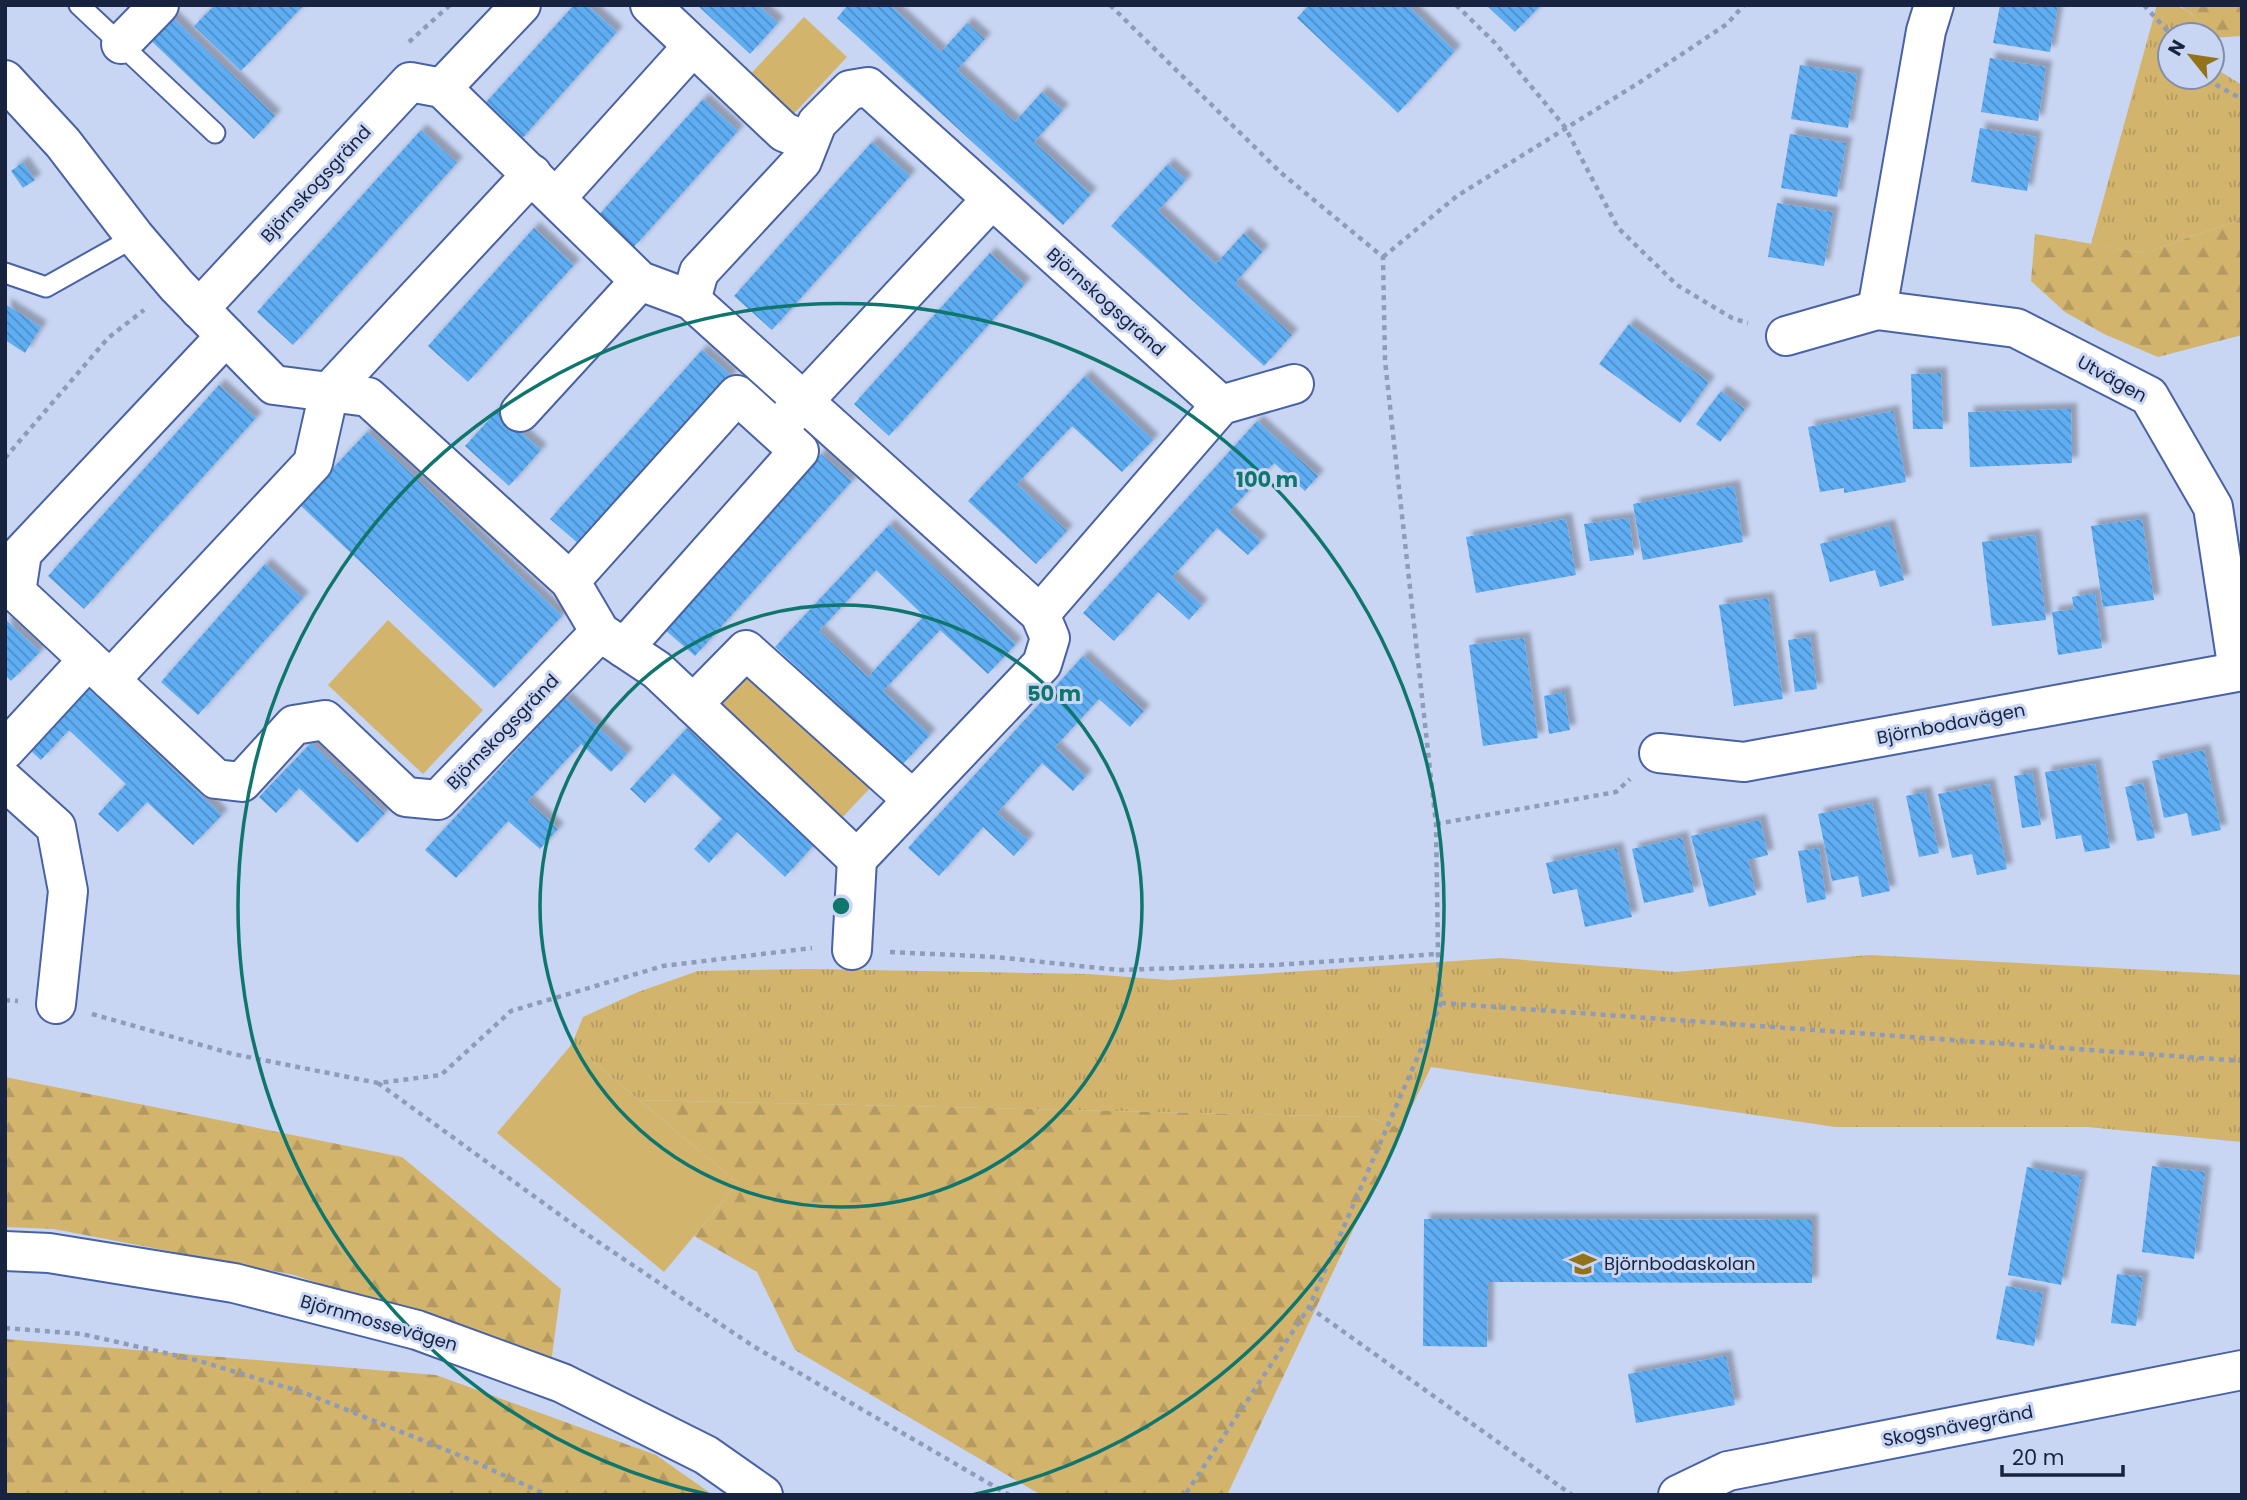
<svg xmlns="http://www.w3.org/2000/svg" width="2247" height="1500" viewBox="0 0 2247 1500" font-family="Poppins,sans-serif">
<defs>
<pattern id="grass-tufts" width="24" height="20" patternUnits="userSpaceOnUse" patternTransform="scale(1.75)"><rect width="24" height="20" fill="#d2b46d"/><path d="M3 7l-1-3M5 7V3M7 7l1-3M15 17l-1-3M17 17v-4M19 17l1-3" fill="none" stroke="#b49a60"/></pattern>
<pattern id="forest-firs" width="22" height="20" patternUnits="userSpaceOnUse" patternTransform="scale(1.75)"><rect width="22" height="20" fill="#d2b46d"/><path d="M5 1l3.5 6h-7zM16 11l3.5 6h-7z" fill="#b49a60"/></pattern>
<pattern id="building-back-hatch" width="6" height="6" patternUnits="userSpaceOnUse" patternTransform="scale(1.75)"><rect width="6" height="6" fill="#5faef3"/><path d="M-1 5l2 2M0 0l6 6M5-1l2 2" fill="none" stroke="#4d8dc6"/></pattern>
<filter id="shadow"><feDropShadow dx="6" dy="-6" stdDeviation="2" flood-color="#0004"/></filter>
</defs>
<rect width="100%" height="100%" fill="#c8d5f3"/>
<g fill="url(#grass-tufts)">
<path d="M2157,5c32,0 32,5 50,30h-37v42h42v-32l9,27 21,13v134l-98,34 -53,-9z"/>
<path d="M1869,955l373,20v167l-155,-15h-252l-404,-60 -30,62 -33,-12 -729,-17 -67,-56 11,-27 55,-25 60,-21 113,-2 277,5 81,6 331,-22 176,14z"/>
</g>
<g fill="url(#forest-firs)">
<path d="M2179,5h63v31l-30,2v-3h-5l-16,-22z"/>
<path d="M2242,219v116l-84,22 -54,-23 -39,-22 -34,-31 4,-47 109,19z"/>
<path d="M5,1077l397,80 159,132 -10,74 -257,-88 -240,-46 -49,-2z"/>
<path d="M639,1100l729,17 33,12 -174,366h-186l-246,-145 -38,-78 -63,-36 44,-53z"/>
<path d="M5,1339l431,36 220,80 57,40h-708z"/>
</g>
<g fill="#d2b46d">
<path d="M804,17l43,40 -60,64 -43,-40z"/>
<path d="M388,620l95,90 -60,64 -95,-89z"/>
<path d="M750,667l124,117 -37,39 -124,-116z"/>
<path d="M572,1044l166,139 -74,89 -167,-139z"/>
</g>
<g fill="url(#building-back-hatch)" fill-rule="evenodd" filter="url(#shadow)">
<path d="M215,5h89l-63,66 -47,-45z"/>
<path d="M574,5h13l30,27 -99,111 -38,-34z"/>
<path d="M697,5h61l20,18 -28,31z"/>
<path d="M848,5h42l51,47 26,-29 18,16 -28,31 58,52 27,-30 21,18 -29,32 57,52 -28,31 -226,-207z"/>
<path d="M1309,5h98l48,46 -57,62 -101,-95z"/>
<path d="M1486,5h55l-26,27z"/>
<path d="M2000,5h58l-8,47 -57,-9z"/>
<path d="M164,9l111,107 -21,23 -112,-107z"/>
<path d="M1990,58l56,9 -8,54 -57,-9z"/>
<path d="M1800,65l57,9 -9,54 -57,-9z"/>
<path d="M703,99l35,32 -105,117 -36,-31z"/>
<path d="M1980,128l56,9 -9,54 -56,-9z"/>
<path d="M421,130l36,33 -164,182 -36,-33z"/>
<path d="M1790,134l56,9 -9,54 -56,-9z"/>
<path d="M872,142l38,34 -138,154 -38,-34z"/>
<path d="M23,162l12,18 -12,8 -12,-17z"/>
<path d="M1168,164l18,16 -28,31 58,53 28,-31 19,18 -28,32 57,52 -28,31 -153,-140z"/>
<path d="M1777,203l56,9 -9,54 -56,-9z"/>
<path d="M534,228l40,37 -106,117 -40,-36z"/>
<path d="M990,253l35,31 -136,152 -35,-32z"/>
<path d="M5,304l36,23 -16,26 -20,-13z"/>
<path d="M1629,324l80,58 -29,41 -81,-59z"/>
<path d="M702,350l30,26 -152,169 -30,-26z"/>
<path d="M1941,373l2,56h-30l-2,-55z"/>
<path d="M1085,376l68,64 -31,32 -50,-46 -55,58 50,47 -31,33 -68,-63z"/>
<path d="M219,385l37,33 -172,191 -36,-33z"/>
<path d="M1721,391l24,18 -25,33 -24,-18z"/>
<path d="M2071,409l1,54 -102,4 -2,-55z"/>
<path d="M497,411l44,39 -32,36 -44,-40z"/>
<path d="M1893,411l13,71 -62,11v-5l-24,4 -12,-65z"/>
<path d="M1257,421l61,55 -13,15 -31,-28 -45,49 32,29 -13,14 -31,-27 -45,49 30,28 -13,15 -31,-28 -44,49 -31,-28z"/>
<path d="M367,432l195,184 -68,72 -195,-184z"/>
<path d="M821,454l31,27 -157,175 -31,-27z"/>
<path d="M1734,486l9,56 -100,18 -10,-56z"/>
<path d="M1629,518l5,37 -44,6 -6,-37z"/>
<path d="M1566,519l10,56 -100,18 -10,-56z"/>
<path d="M2142,519l12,81 -51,7 -12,-81z"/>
<path d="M889,525l127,119 -28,30 -48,-44 -57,61 47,44 -28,30 -127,-118zM876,570l48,46 -56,61 -49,-46z"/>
<path d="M1889,525l15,55 -24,7 -5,-17 -45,12 -10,-38z"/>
<path d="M2035,535l11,85 -54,6 -10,-84z"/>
<path d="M265,564l38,34 -105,117 -37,-33z"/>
<path d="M2095,593l7,55 -44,7 -6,-43 22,-3 -2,-12z"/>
<path d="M1768,598l15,101 -49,7 -15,-101z"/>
<path d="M5,619l35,33 -29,29 -6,-6z"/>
<path d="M1810,637l7,52 -22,3 -7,-52z"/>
<path d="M1524,638l14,100 -55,8 -14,-101z"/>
<path d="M1083,656l61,55 -14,16 -31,-28 -44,48 31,29 -13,15 -31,-28 -45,50 31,27 -14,16 -31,-29 -44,49 -31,-28z"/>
<path d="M81,682l141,133 -29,30 -46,-43 -29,30 -20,-18 28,-30 -57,-54 -28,30 -18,-16z"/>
<path d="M1564,692l6,38 -21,4 -5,-38z"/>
<path d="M565,697l62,57 -16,18 -30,-28 -53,57 30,28 -18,20 -32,-28 -52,57 -31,-28z"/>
<path d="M687,728l126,118 -28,31 -48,-45 -28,31 -15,-14 28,-30 -49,-46 -28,30 -15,-14z"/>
<path d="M311,743l74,70 -28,30 -58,-55 -23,25 -17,-16z"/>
<path d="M2204,750l17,80 -29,6 -5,-23 -23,5 -12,-57z"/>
<path d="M2095,764l15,84 -25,4 -4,-17 -25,4 -11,-67z"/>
<path d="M2032,773l9,52 -19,3 -8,-52z"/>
<path d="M2143,783l12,55 -18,3 -12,-54z"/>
<path d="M1989,784l18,85 -30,6 -5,-21 -20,4 -14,-64z"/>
<path d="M1925,792l14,61 -20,4 -13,-61z"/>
<path d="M1872,803l18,88 -28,6 -4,-21 -26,5 -14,-67z"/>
<path d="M1760,820l8,35 -20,5 8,35 -47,12 -18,-71z"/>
<path d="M1682,837l12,55 -50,11 -12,-54z"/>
<path d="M1617,848l15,69 -47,10 -8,-38 -24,5 -7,-31z"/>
<path d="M1819,848l7,51 -19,4 -9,-52z"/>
<path d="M2152,1166l53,6 -11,87 -52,-7z"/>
<path d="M2027,1167l54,10 -20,108 -53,-10z"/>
<path d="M1424,1219l388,1v63l-324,-1 -1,65 -64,-1z"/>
<path d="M2117,1274l26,3 -7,49 -25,-3z"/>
<path d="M2006,1286l37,7 -9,53 -38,-7z"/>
<path d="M1726,1356l9,49 -99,18 -8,-49z"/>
</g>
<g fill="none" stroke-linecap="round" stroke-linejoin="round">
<g stroke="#4962a5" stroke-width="23">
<g id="service">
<path d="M79,5l136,128"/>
<path d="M5,273l41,14 89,-50"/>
</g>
</g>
<g stroke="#4962a5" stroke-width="42">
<g id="minor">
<path d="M650,5l134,127 25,10"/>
<path d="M121,44l38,-39"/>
<path d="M5,80l58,63 72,94 42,49 97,99 94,12 202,184 30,51 57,38 200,189"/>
<path d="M442,88l79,-83"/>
<path d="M556,198l137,-152"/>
<path d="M691,300l8,-28 103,-111 15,-38 33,-33 18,-3 353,318"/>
<path d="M199,309l211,-227 32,6 198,193 51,19 349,314 10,24 -8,26 -185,195 -5,91"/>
<path d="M1877,310l49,-279 8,-26"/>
<path d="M226,336l-204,217 -6,39 200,187 26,3 52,-57 31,-5 81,77 32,3 162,-168"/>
<path d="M1786,336l91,-26 139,18 133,68 64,111 25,164"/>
<path d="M520,412l120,-131"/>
<path d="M786,420l206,-221"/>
<path d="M570,581l167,-186 62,56 -175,197"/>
<path d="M1040,614l181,-209 73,-21"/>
<path d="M110,680l203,-217 16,-71 203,-218"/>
<path d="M693,704l53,-54 167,150"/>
<path d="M5,750l83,-90"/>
<path d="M1659,753l85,9 498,-91"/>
<path d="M5,781l51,46 12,64 -12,113"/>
<path d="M1678,1495l50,-24 514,-101"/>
</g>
</g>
<g stroke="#4962a5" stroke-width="42">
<path id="tertiary" d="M5,1251l44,2 185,30 183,47 145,53 144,72 57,40"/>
</g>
<g stroke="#8f9cb9" stroke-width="4.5" stroke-dasharray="5 5" stroke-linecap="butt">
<path d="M1110,5l170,167 103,85 2,104 51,463 2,130 3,49 -132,304 -124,188"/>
<path d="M1456,5l39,38 70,84 53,101 59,57 55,33 16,5"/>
<path d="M2144,5l27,30"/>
<path d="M409,42l41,-37"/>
<path d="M2209,77l9,9 24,13"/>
<path d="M1383,257l74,-61 180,-112 90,-60 17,-19"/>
<path d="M5,458l103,-120 36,-28"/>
<path d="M1436,824l180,-32 14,-13"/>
<path d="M890,952l106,5 122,13 156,-5 164,-11"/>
<path d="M5,1000l13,1"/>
<path d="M1441,1003l801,58"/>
<path d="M92,1014l141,40 145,29 63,-8 70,-64 152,-45 149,-18"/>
<path d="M378,1083l204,148 171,115 256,149"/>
<path d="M1309,1307l263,188"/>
<path d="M5,1328l77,6 114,26 109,33 161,65 81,37"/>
</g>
<use href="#service" stroke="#fff" stroke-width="19"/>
<use href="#minor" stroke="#fff" stroke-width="38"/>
<use href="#tertiary" stroke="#fff" stroke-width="38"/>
</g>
<g fill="none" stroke="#0f766e" stroke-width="3.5">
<circle cx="841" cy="906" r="301"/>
<path d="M710 1495A603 603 0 1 1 972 1495"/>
</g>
<defs>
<g id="school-bare" transform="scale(2.1)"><path d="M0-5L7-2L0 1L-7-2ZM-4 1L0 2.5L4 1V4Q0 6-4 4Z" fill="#93721a" stroke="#c8d5f3" stroke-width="2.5" paint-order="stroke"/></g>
</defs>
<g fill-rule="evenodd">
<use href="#school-bare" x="1583" y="1264"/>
</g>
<g text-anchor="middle" stroke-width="6" stroke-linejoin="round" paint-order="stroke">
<g font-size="18" fill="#18233f" stroke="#c8d5f3">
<text transform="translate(316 184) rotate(-47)" y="6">Björnskogsgränd</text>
<text transform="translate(1106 302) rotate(42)" y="6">Björnskogsgränd</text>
<text transform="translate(2112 379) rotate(29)" y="6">Utvägen</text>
<text transform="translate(1951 724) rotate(-11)" y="6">Björnbodavägen</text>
<text transform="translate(503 732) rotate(-46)" y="6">Björnskogsgränd</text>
<text transform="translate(379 1323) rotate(16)" y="6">Björnmossevägen</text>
<text transform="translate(1958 1426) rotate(-11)" y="6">Skogsnävegränd</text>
</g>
<g font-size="18" fill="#18233f" stroke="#c8d5f3" text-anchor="start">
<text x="1604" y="1270">Björnbodaskolan</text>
</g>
</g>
<circle cx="841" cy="906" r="10" fill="#0f766e" stroke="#c8d5f3" stroke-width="3.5"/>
<g font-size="21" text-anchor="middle" font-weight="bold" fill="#0f766e" stroke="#c8d5f3" stroke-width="6" stroke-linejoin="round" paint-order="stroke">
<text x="1267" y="487">100 m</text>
<text x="1054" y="701">50 m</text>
</g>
<rect width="2247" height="1500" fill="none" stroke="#18233f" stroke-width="14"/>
<g transform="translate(2191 56) rotate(300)"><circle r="33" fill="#c8d5f3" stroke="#828eab" stroke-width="2"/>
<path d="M0-5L12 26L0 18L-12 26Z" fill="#93721a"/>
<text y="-10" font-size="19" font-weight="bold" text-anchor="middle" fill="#18233f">N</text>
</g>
<path d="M2002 1465v10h121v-10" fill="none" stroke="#18233f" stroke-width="3.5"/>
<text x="2012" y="1465" font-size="21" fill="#18233f" stroke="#c8d5f3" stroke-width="5" paint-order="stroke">20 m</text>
</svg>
